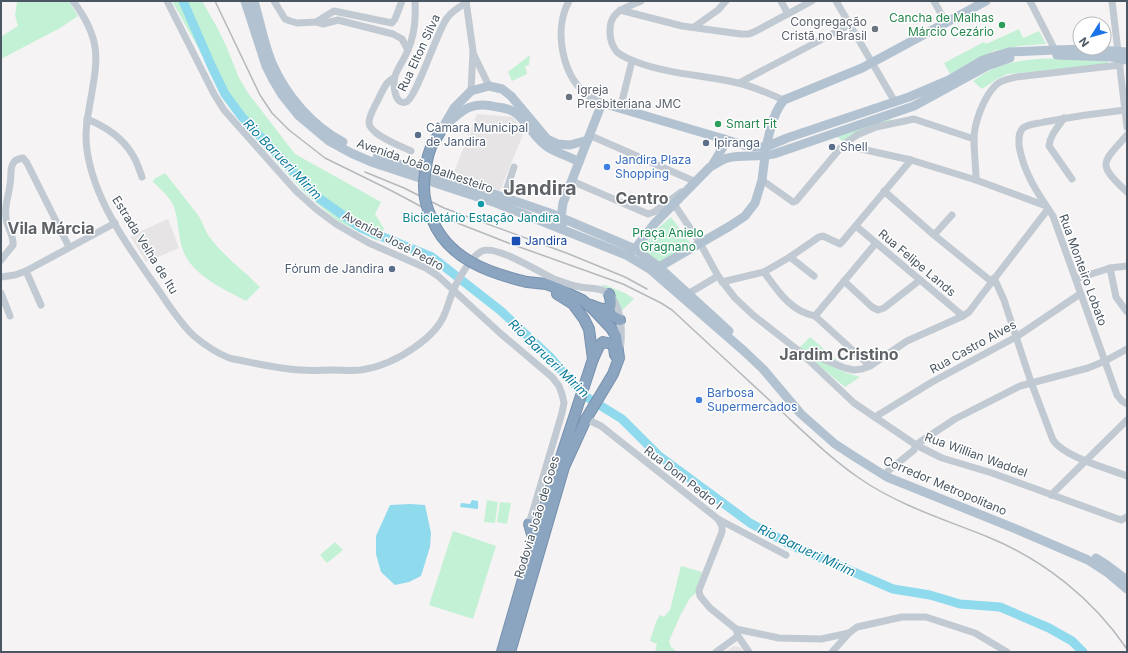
<svg xmlns="http://www.w3.org/2000/svg" width="1128" height="653" viewBox="0 0 1128 653" font-family="Inter,sans-serif">
<rect width="100%" height="100%" fill="#f5f3f3"/>
<g fill="#e6e4e5">
<path d="M477,114l36,3 11,15 -24,59 -46,-19z"/>
<path d="M168,219l11,29 -33,14 -16,-26z"/>
<path d="M733,646l7,1 4,5h-18z"/>
</g>
<g fill="#c3f1d5">
<path d="M21,1h48l9,15 -18,12 -59,31 1,-23 16,-10 -3,-11 2,-13z"/>
<path d="M172,1h30l16,28 9,19 12,30 9,15 47,61 86,48 -6,12 9,15 -7,12 -39,-20 -31,-26 -43,-47 -34,-44z"/>
<path d="M1019,29l4,9 16,-7 7,13 -27,2 -26,5 -43,23 -6,-11 40,-21 2,2z"/>
<path d="M530,55l-1,10 -4,1 2,8 -15,7 -4,-9z"/>
<path d="M1069,58h37l2,4 -1,2 -99,10 -11,5 -15,10 -9,-8c29,-23 61,-22 96,-23z"/>
<path d="M885,118l11,3 -53,21 -7,-7z"/>
<path d="M165,173c11,14 22,28 33,42 5,7 7,17 13,24 14,18 33,32 49,48l-14,14c-22,-12 -51,-24 -62,-48 -6,-14 -5,-31 -10,-46 -3,-9 -14,-18 -21,-25l1,-3z"/>
<path d="M671,217l20,27 -32,20 -18,-15 15,-19z"/>
<path d="M601,285h4l20,8 9,6 -13,12 -9,-19z"/>
<path d="M810,337l29,25 -20,-9 -21,-4z"/>
<path d="M813,356l31,16 16,5 -15,10 -34,-28z"/>
<path d="M487,500l11,2 -3,21 -11,-1z"/>
<path d="M500,502l11,1 -4,21 -10,-2z"/>
<path d="M453,531l43,15 -23,73 -44,-14z"/>
<path d="M335,542l8,8 -16,13 -7,-8z"/>
<path d="M681,566l21,6 -6,21 -6,5 -10,18 -11,25 2,6 6,5h-22l2,-8 -7,-3 6,-19 4,-7 4,2 6,-7z"/>
</g>
<g fill="#90daee">
<path d="M472,500l6,1v8l-18,-2 1,-4 9,1z"/>
<path d="M410,504l15,1 6,28 -1,14 -9,29 -12,6 -14,3 -14,-13 -5,-18v-18l14,-31z"/>
</g>
<g fill="none" stroke-linecap="round" stroke-linejoin="round">
<path stroke="#90daee" stroke-width="9" d="M183,1l28,64 14,29 17,23 74,79 45,32 71,29 69,54 49,46 17,20 18,19 37,23 36,36 92,68 43,23 100,43 37,6 30,9 40,3 49,21 23,13 11,11"/>
<g stroke="#7690ad" stroke-width="12">
<g id="highway">
<path d="M428,156l3,-9 9,-15"/>
<path d="M591,305c14,6 24,7 18,-11"/>
<path d="M602,310l18,10"/>
<path d="M593,359l6,-13 4,-4 9,2 2,4 1,7"/>
<path d="M529,524l5,17"/>
<path d="M502,652l37,-128 54,-165 -4,-30 -5,-10 -11,-15 -16,-10"/>
<path d="M510,652l54,-185 22,-48 27,-45 6,-16 -3,-22 -5,-8 -18,-19 -11,-9 -23,-11 -13,-5 -19,-2"/>
</g>
</g>
<g stroke="#c1cad2" stroke-width="7">
<path d="M73,1c31,41 24,61 16,108 -3,14 -4,27 -2,41 7,50 40,95 68,135 12,17 23,36 39,51 9,8 27,20 39,23 22,4 46,10 68,11 11,1 22,0 32,0 9,0 19,1 28,0 19,-3 39,-12 54,-23 13,-9 25,-20 30,-34 3,-7 5,-15 8,-22 4,-10 19,-36 29,-40 15,-6 57,21 72,28 8,3 17,6 26,8 10,2 22,0 30,8 11,12 12,33 11,48"/>
<path d="M167,1l47,93 10,16 72,81 20,18 20,15 19,11 14,8 57,25 12,8 62,57 52,44 7,9 3,8 2,9 -2,10 -33,111"/>
<path d="M274,1l11,18 5,2 7,2 19,-1 18,-11 58,12 3,-4 7,-18"/>
<path d="M415,1c1,17 0,35 -8,51 -3,8 -9,15 -12,24 -2,7 -1,30 11,26 10,-3 31,-71 41,-84 5,-7 12,-11 19,-15"/>
<path d="M466,1l7,50 -2,40"/>
<path d="M569,1c-16,29 -7,77 21,96 4,2 8,4 12,6"/>
<path d="M641,1c-16,7 -32,10 -31,31 0,8 2,14 7,20 7,6 16,9 25,12 31,11 64,11 96,19 15,3 31,11 46,17"/>
<path d="M781,1l7,13"/>
<path d="M836,1l59,101"/>
<path d="M934,1l12,22"/>
<path d="M1030,1l25,49 1,5"/>
<path d="M1112,1l15,126"/>
<path d="M620,10l62,16 59,8h8l7,-3 56,-30"/>
<path d="M316,22l7,2 15,-4 55,14 9,5 6,11"/>
<path d="M694,27l24,-17 8,-9"/>
<path d="M474,55l15,31"/>
<path d="M394,78c-9,4 -12,14 -16,22 -3,6 -9,15 -9,23 1,12 32,23 42,28"/>
<path d="M739,83l110,-58"/>
<path d="M620,109l12,-48"/>
<path d="M1125,110c-27,3 -54,7 -81,12 -7,2 -16,2 -21,6 -5,5 -4,11 -4,17 4,27 19,49 34,71l64,179 5,6 5,3"/>
<path d="M1064,118c-6,9 -14,17 -15,28l23,33"/>
<path d="M87,119c17,7 35,18 45,35 5,7 7,15 10,23"/>
<path d="M589,135l107,47"/>
<path d="M1127,135c-27,30 -29,29 0,57"/>
<path d="M843,145l68,15 65,20 70,26"/>
<path d="M762,180l31,22 3,-1 47,-56 14,-10 19,-8 38,-8 60,20"/>
<path d="M976,180c0,-13 -2,-27 -2,-41 0,-16 10,-43 22,-54 5,-5 13,-6 20,-8l104,-12"/>
<path d="M572,181l76,33 6,-2 27,-20"/>
<path d="M884,191l50,44 58,47"/>
<path d="M504,197l10,-30"/>
<path d="M674,204l26,39 18,33 17,22 18,17 46,36 55,52 62,42 26,13 50,15 129,47 6,-3"/>
<path d="M856,226l107,90"/>
<path d="M934,235l18,-20"/>
<path d="M790,257l24,19"/>
<path d="M1,260l12,-15c1,-9 -6,-18 -7,-27 -2,-12 3,-23 4,-34 2,-8 -1,-16 4,-22 2,-3 5,-3 9,-4l4,5 42,84"/>
<path d="M1110,268l6,29 11,15"/>
<path d="M26,271l15,34"/>
<path d="M764,272c14,19 26,39 51,44"/>
<path d="M1,277l14,-2 11,-4 89,-48"/>
<path d="M994,278l10,22 27,82 22,58c11,17 54,28 74,36"/>
<path d="M1076,279l34,-11 17,-2"/>
<path d="M844,281l28,26 6,3 6,-2 36,-28"/>
<path d="M722,282l42,-10 26,-15 29,-20 4,-1 17,8 2,-2 69,-82"/>
<path d="M691,292l27,-16"/>
<path d="M1,293l9,23"/>
<path d="M801,352l14,4 30,12 9,2 8,-1 8,-3 37,-25 56,-25 6,-4 12,-16 67,-87"/>
<path d="M870,366l-55,-50 61,-73"/>
<path d="M875,417l57,-35 84,-45 64,-43"/>
<path d="M586,419l15,7 117,93 4,7v6l-23,58 1,6 10,12 26,21 2,7 11,16"/>
<path d="M888,471l26,-21 2,-5 4,-3 35,-23 65,-33 68,-18 17,-7 22,-12"/>
<path d="M1051,495l76,-75"/>
<path d="M718,519l68,36"/>
<path d="M736,629l43,9 42,1 28,-6 8,-6 45,-10h24l49,16 32,19"/>
<path d="M716,652l22,-16"/>
<path d="M832,652l17,-19"/>
</g>
<g stroke="#b3c2d1" stroke-width="9">
<path d="M245,1l21,65 7,14 9,15 16,20 31,26 22,12 23,10 122,40 130,52 25,15 93,81 19,18 38,45 34,30 20,13 32,20 129,52 72,31 20,13 19,16"/>
<path d="M254,1c6,20 10,43 18,62 14,32 40,63 71,79"/>
<path d="M1057,55l55,2 15,3"/>
<path d="M446,125c18,-17 27,-24 51,-18 8,1 14,2 20,7 11,10 17,23 29,32 10,7 23,10 33,16"/>
<path d="M440,132l14,-24 17,-17 18,-5 13,3 9,7 36,43 11,5 12,1 18,-5"/>
<path d="M766,147c4,-16 7,-34 18,-47l78,-32 124,-67"/>
<path d="M377,157l96,30 77,26 85,36 24,18 70,64"/>
<path d="M713,164l10,-17 1,-8"/>
<path d="M563,223l-2,-6 2,-14 39,-100 122,36 26,8h16l21,-9 122,-41 40,-17 34,-20 12,-4 14,-4 46,-2 29,-1 43,3"/>
<path d="M631,252l4,-3 19,-25 56,-57c6,-3 12,-8 18,-9 14,-4 30,0 46,-4l140,-48 73,-40 23,-8"/>
<path d="M659,267l71,-41 15,-10 10,-13 7,-23 3,-24"/>
<path d="M1096,558l11,7 20,15"/>
</g>
<use href="#highway" stroke="#8ba5c1" stroke-width="10"/>
<g stroke="#b5b8bd" stroke-width="1.5">
<path d="M215,1l45,94 12,18 17,17 36,28 67,33 45,24 74,29 112,40 38,19 11,7c36,33 71,66 107,99 26,24 50,48 80,69 39,27 84,41 129,59 56,23 105,62 139,112"/>
<path d="M365,172l39,16 40,20 125,46 56,23 22,12"/>
</g>
<g stroke="#7690ad" stroke-width="12" stroke-linecap="butt">
<path id="highway-bridge" d="M428,156c-2,10 -4,20 -4,31 0,11 3,22 8,32 16,40 57,54 95,63"/>
</g>
<use href="#highway-bridge" stroke="#8ba5c1" stroke-width="10"/>
</g>
<g fill="#2e9e5b" stroke="#fff" stroke-width="1.5">
<circle cx="1002" cy="25" r="4"/>
<circle cx="718" cy="124" r="4"/>
</g>
<g fill="#6b7280" stroke="#fff" stroke-width="1.5">
<circle cx="875" cy="29" r="4"/>
<circle cx="569" cy="97" r="4"/>
</g>
<g fill="#5c6f8a" stroke="#fff" stroke-width="1.5">
<circle cx="418" cy="135" r="4"/>
<circle cx="706" cy="143" r="4"/>
<circle cx="832" cy="147" r="4"/>
<circle cx="392" cy="269" r="4"/>
</g>
<g fill="#3f7fe0" stroke="#fff" stroke-width="1.5">
<circle cx="607" cy="167" r="4"/>
<circle cx="699" cy="400" r="4"/>
</g>
<circle fill="#0f9aa8" stroke="#fff" stroke-width="1.5" cx="481" cy="204" r="4"/>
<rect fill="#1a4fb4" stroke="#fff" stroke-width="1.5" x="511" y="236" width="10" height="10" rx="2"/>
<g text-anchor="middle" stroke-width="3" stroke-linejoin="round" paint-order="stroke">
<g font-size="12" fill="#27864d" stroke="#fff" text-anchor="end">
<text x="994" y="22">Cancha de Malhas<tspan x="994" dy="14">Márcio Cezário</tspan></text>
<text x="726" y="128" text-anchor="start">Smart Fit</text>
</g>
<g font-size="12" fill="#5b616d" stroke="#fff" text-anchor="end">
<text x="867" y="26">Congregação<tspan x="867" dy="14">Cristã no Brasil</tspan></text>
<text x="577" y="94" text-anchor="start">Igreja<tspan x="577" dy="14">Presbiteriana JMC</tspan></text>
</g>
<g font-size="12" fill="#4a5661" stroke="#fff">
<text transform="translate(419 53) rotate(-65)" y="4">Rua Elton Silva</text>
<text transform="translate(425 166) rotate(19)" y="4">Avenida João Balhesteiro</text>
<text transform="translate(393 241) rotate(28)" y="4">Avenida José Pedro</text>
<text transform="translate(145 245) rotate(58)" y="4">Estrada Velha de Itu</text>
<text transform="translate(917 263) rotate(40)" y="4">Rua Felipe Lands</text>
<text transform="translate(1083 270) rotate(70)" y="4">Rua Monteiro Lobato</text>
<text transform="translate(973 347) rotate(-29)" y="4">Rua Castro Alves</text>
<text transform="translate(976 455) rotate(20)" y="4">Rua Willian Waddel</text>
<text transform="translate(683 478) rotate(38)" y="4">Rua Dom Pedro I</text>
<text transform="translate(945 486) rotate(23)" y="4">Corredor Metropolitano</text>
<text transform="translate(537 517) rotate(-73)" y="4">Rodovia João de Goes</text>
</g>
<g font-size="12" fill="#4e5e75" stroke="#fff" text-anchor="start">
<text x="426" y="132">Câmara Municipal<tspan x="426" dy="14">de Jandira</tspan></text>
<text x="714" y="147">Ipiranga</text>
<text x="840" y="151">Shell</text>
<text x="384" y="273" text-anchor="end">Fórum de Jandira</text>
</g>
<g font-size="12" fill="#366cbe" stroke="#fff" text-anchor="start">
<text x="615" y="164">Jandira Plaza<tspan x="615" dy="14">Shopping</tspan></text>
<text x="707" y="397">Barbosa<tspan x="707" dy="14">Supermercados</tspan></text>
</g>
<g font-size="12" fill="#0d838f" stroke="#fff">
<text x="481" y="222">Bicicletário Estação Jandira</text>
</g>
<g font-size="12" fill="#17864f" stroke="#fff">
<text x="668" y="237">Praça Anielo<tspan x="668" dy="14">Gragnano</tspan></text>
</g>
<g font-size="12" fill="#164399" stroke="#fff" text-anchor="start">
<text x="525" y="245">Jandira</text>
</g>
<g font-size="13" font-style="italic" fill="#0c7c9b" stroke="#fff">
<text transform="translate(283 159) rotate(46)" y="5">Rio Barueri Mirim</text>
<text transform="translate(549 358) rotate(44)" y="5">Rio Barueri Mirim</text>
<text transform="translate(807 550) rotate(25)" y="5">Rio Barueri Mirim</text>
</g>
<g font-size="16" font-weight="bold" fill="#5f6368" stroke="#fff">
<text x="642" y="204">Centro</text>
<text x="51" y="234">Vila Márcia</text>
<text x="839" y="360">Jardim Cristino</text>
</g>
<g font-size="20" font-weight="bold" fill="#5f6368" stroke="#fff">
<text x="540" y="195">Jandira</text>
</g>
</g>
<rect width="1128" height="653" fill="none" stroke="#4a5661" stroke-width="4"/>
<g transform="translate(1092 36) rotate(233)"><circle r="19" fill="#ffffff" stroke="#b7bbc0"/>
<path d="M0-3L7 15L0 10L-7 15Z" fill="#1a73e8"/>
<text y="-6" font-size="11" font-weight="bold" text-anchor="middle" fill="#4a5661">N</text>
</g>
</svg>
